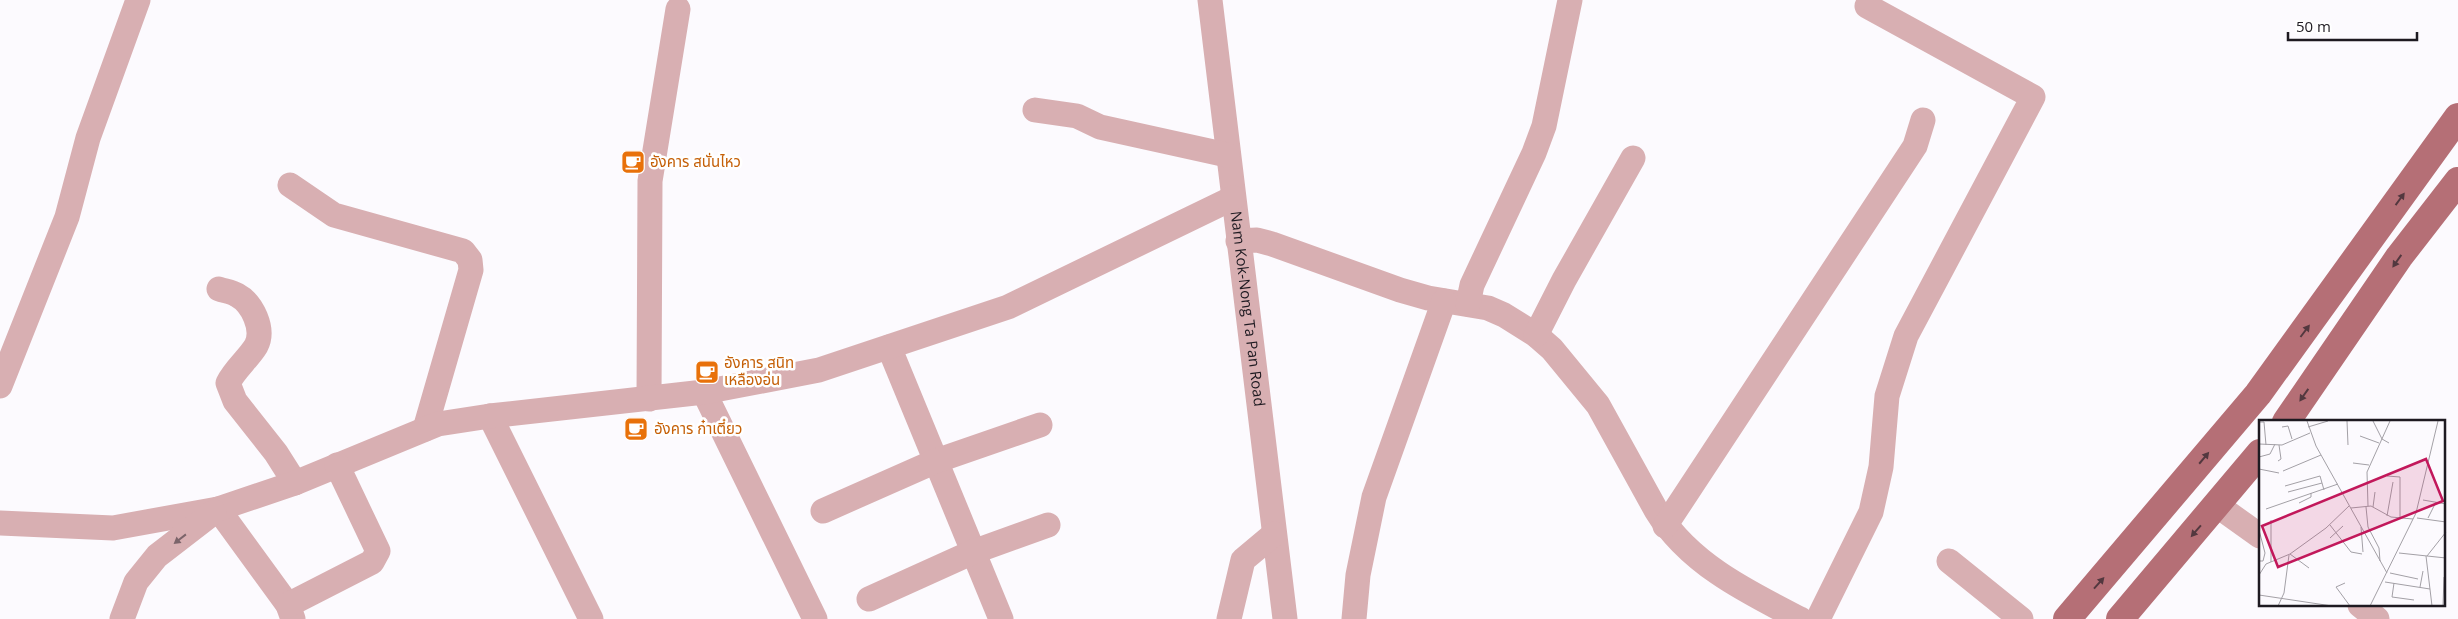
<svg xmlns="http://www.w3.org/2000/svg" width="2458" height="619" viewBox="0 0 2458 619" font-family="'Open Sans','Noto Sans Thai',sans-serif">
<rect width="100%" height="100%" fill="#fcfafe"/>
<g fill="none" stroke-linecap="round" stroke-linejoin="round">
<g stroke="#d8afb2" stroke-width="25">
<path id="s1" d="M1210,0l75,619"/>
<path d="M1035,110l42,6 23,11 127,28"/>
<path d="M290,185l44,30 129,36 7,9 1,10 -46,159"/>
<path d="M1238,241l19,-1 15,4 128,46 28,8 60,10 16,7 32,20 16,14 46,56 58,105c32,53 91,82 144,109"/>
<path d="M219,289c6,2 13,3 18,6 15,8 28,34 19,51 -8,13 -21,23 -28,37l7,18 41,52 19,30"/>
<path d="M1468,304l4,-19 62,-132 10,-27 26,-126"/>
<path d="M1536,335l28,-55 69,-122"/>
<path d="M889,347l112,272"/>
<path d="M0,386l67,-169 21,-79 50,-138"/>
<path d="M704,392l111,227"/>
<path d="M649,399l1,-218 28,-172"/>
<path d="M490,416l101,203"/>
<path d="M2218,506l42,30"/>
<path d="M218,509l70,96 5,14"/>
<path d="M823,511l113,-50 104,-36"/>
<path d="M0,523l113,5 105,-19 77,-26 143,-59 52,-8 214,-24 115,-22 189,-63 225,-109"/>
<path d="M1665,526l250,-380 8,-26"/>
<path d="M1949,561l72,58"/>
<path d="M869,599l104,-47 75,-27"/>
<path d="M288,605l84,-43 6,-11 -41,-86"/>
<path d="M2360,605l17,14"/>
<path d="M122,619l14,-37 21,-26 57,-44"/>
<path d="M1229,619l14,-59 31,-26"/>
<path d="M1354,619l4,-44 16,-78 70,-196"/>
<path d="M1818,619l53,-107 10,-45 6,-71 19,-60 127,-239 -166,-91"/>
</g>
<g stroke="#b56f76" stroke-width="28">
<path d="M2286,422l113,-165 59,-76"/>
<path d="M2067,619l191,-225 200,-277"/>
<path d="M2120,619l140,-166"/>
</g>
</g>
<defs><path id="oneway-solid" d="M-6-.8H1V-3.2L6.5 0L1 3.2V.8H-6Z" transform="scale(1.25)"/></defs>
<g fill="#53383f">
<use href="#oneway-solid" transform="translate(2400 199) rotate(-54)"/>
<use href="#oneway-solid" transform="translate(2397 261) rotate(125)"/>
<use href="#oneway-solid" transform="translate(2305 331) rotate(-53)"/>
<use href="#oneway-solid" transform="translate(2304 395) rotate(125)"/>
<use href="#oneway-solid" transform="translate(2204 458) rotate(-50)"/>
<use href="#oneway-solid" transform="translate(2196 531) rotate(131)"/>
<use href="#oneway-solid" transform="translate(2099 583) rotate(-48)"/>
</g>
<use fill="#7b646a" href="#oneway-solid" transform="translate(180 539) rotate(142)"/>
<defs>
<g id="cafe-square" transform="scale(1.25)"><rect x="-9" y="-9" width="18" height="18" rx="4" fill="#e8710a" stroke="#fff"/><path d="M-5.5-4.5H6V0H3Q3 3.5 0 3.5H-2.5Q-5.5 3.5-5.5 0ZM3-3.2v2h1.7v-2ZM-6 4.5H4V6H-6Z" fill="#fff"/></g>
</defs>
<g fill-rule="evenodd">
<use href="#cafe-square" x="633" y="162"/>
<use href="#cafe-square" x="707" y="372"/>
<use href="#cafe-square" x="636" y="429"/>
</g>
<g text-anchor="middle" stroke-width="5" stroke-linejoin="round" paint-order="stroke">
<g font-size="15" fill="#c56008" stroke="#fff" text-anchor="start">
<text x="650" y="167">อังคาร สนั่นไหว</text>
<text x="724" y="368">อังคาร สนิท<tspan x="724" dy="17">เหลืองอ่น</tspan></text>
<text x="654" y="434">อังคาร ก๋าเตี๋ยว</text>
</g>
<g font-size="15" fill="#1e1a21" stroke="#fff">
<text dy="5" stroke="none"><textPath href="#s1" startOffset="311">Nam Kok-Nong Ta Pan Road</textPath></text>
</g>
</g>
<g transform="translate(2259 420)">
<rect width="186" height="186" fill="#fcfafe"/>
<path fill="none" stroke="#a3a0a6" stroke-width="1" d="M48,1l9,25 71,127M88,1l1,24M114,1l9,18 7,4M0,2h5l2,23M23,7l6,-1 4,13M49,7l20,-6M101,16l19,7M0,24l23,1 28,-12M0,37l11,-3 5,-10M19,41l3,-2 -2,-14M94,43l16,2M0,49l20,4M24,51l38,-16M128,56l13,1v41M26,66l35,-10 4,14M29,72l34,-9M164,80l23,4M40,83l12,-6v-4M109,86l-1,-34 23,-51M107,87l2,20 11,21 1,13M114,87l2,-15M92,88l20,-2 20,11 22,2M7,89l72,-25M128,96l6,-34M158,98l29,4M169,98l8,-16M12,100v42M71,105l21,27 11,2M102,107l2,25M0,110l6,23 -2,8h-4M71,118l13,-12M140,133l47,5M31,134l19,14M167,136l6,50M168,136l19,-24M131,153l28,6M0,155l7,-11 24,-10 36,-26 23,-22M126,162l45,7M86,163l-9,4 14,19M135,163l-2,14 22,3M161,167l3,-16M0,175l73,11M19,186l6,-13 5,-38M111,186l46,-93 22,-92M184,186l1,-29"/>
<path fill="#c2185b" fill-opacity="0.15" stroke="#c2185b" stroke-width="2.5" d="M167,39l17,42 -165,66 -16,-41z"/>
<rect width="186" height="186" fill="none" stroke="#1e1a21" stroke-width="2.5"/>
</g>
<path d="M2288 32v8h129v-8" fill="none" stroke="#1e1a21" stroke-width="2.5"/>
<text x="2296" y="32" font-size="15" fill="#1e1a21" stroke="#ffffff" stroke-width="4" paint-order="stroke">50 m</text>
</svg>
